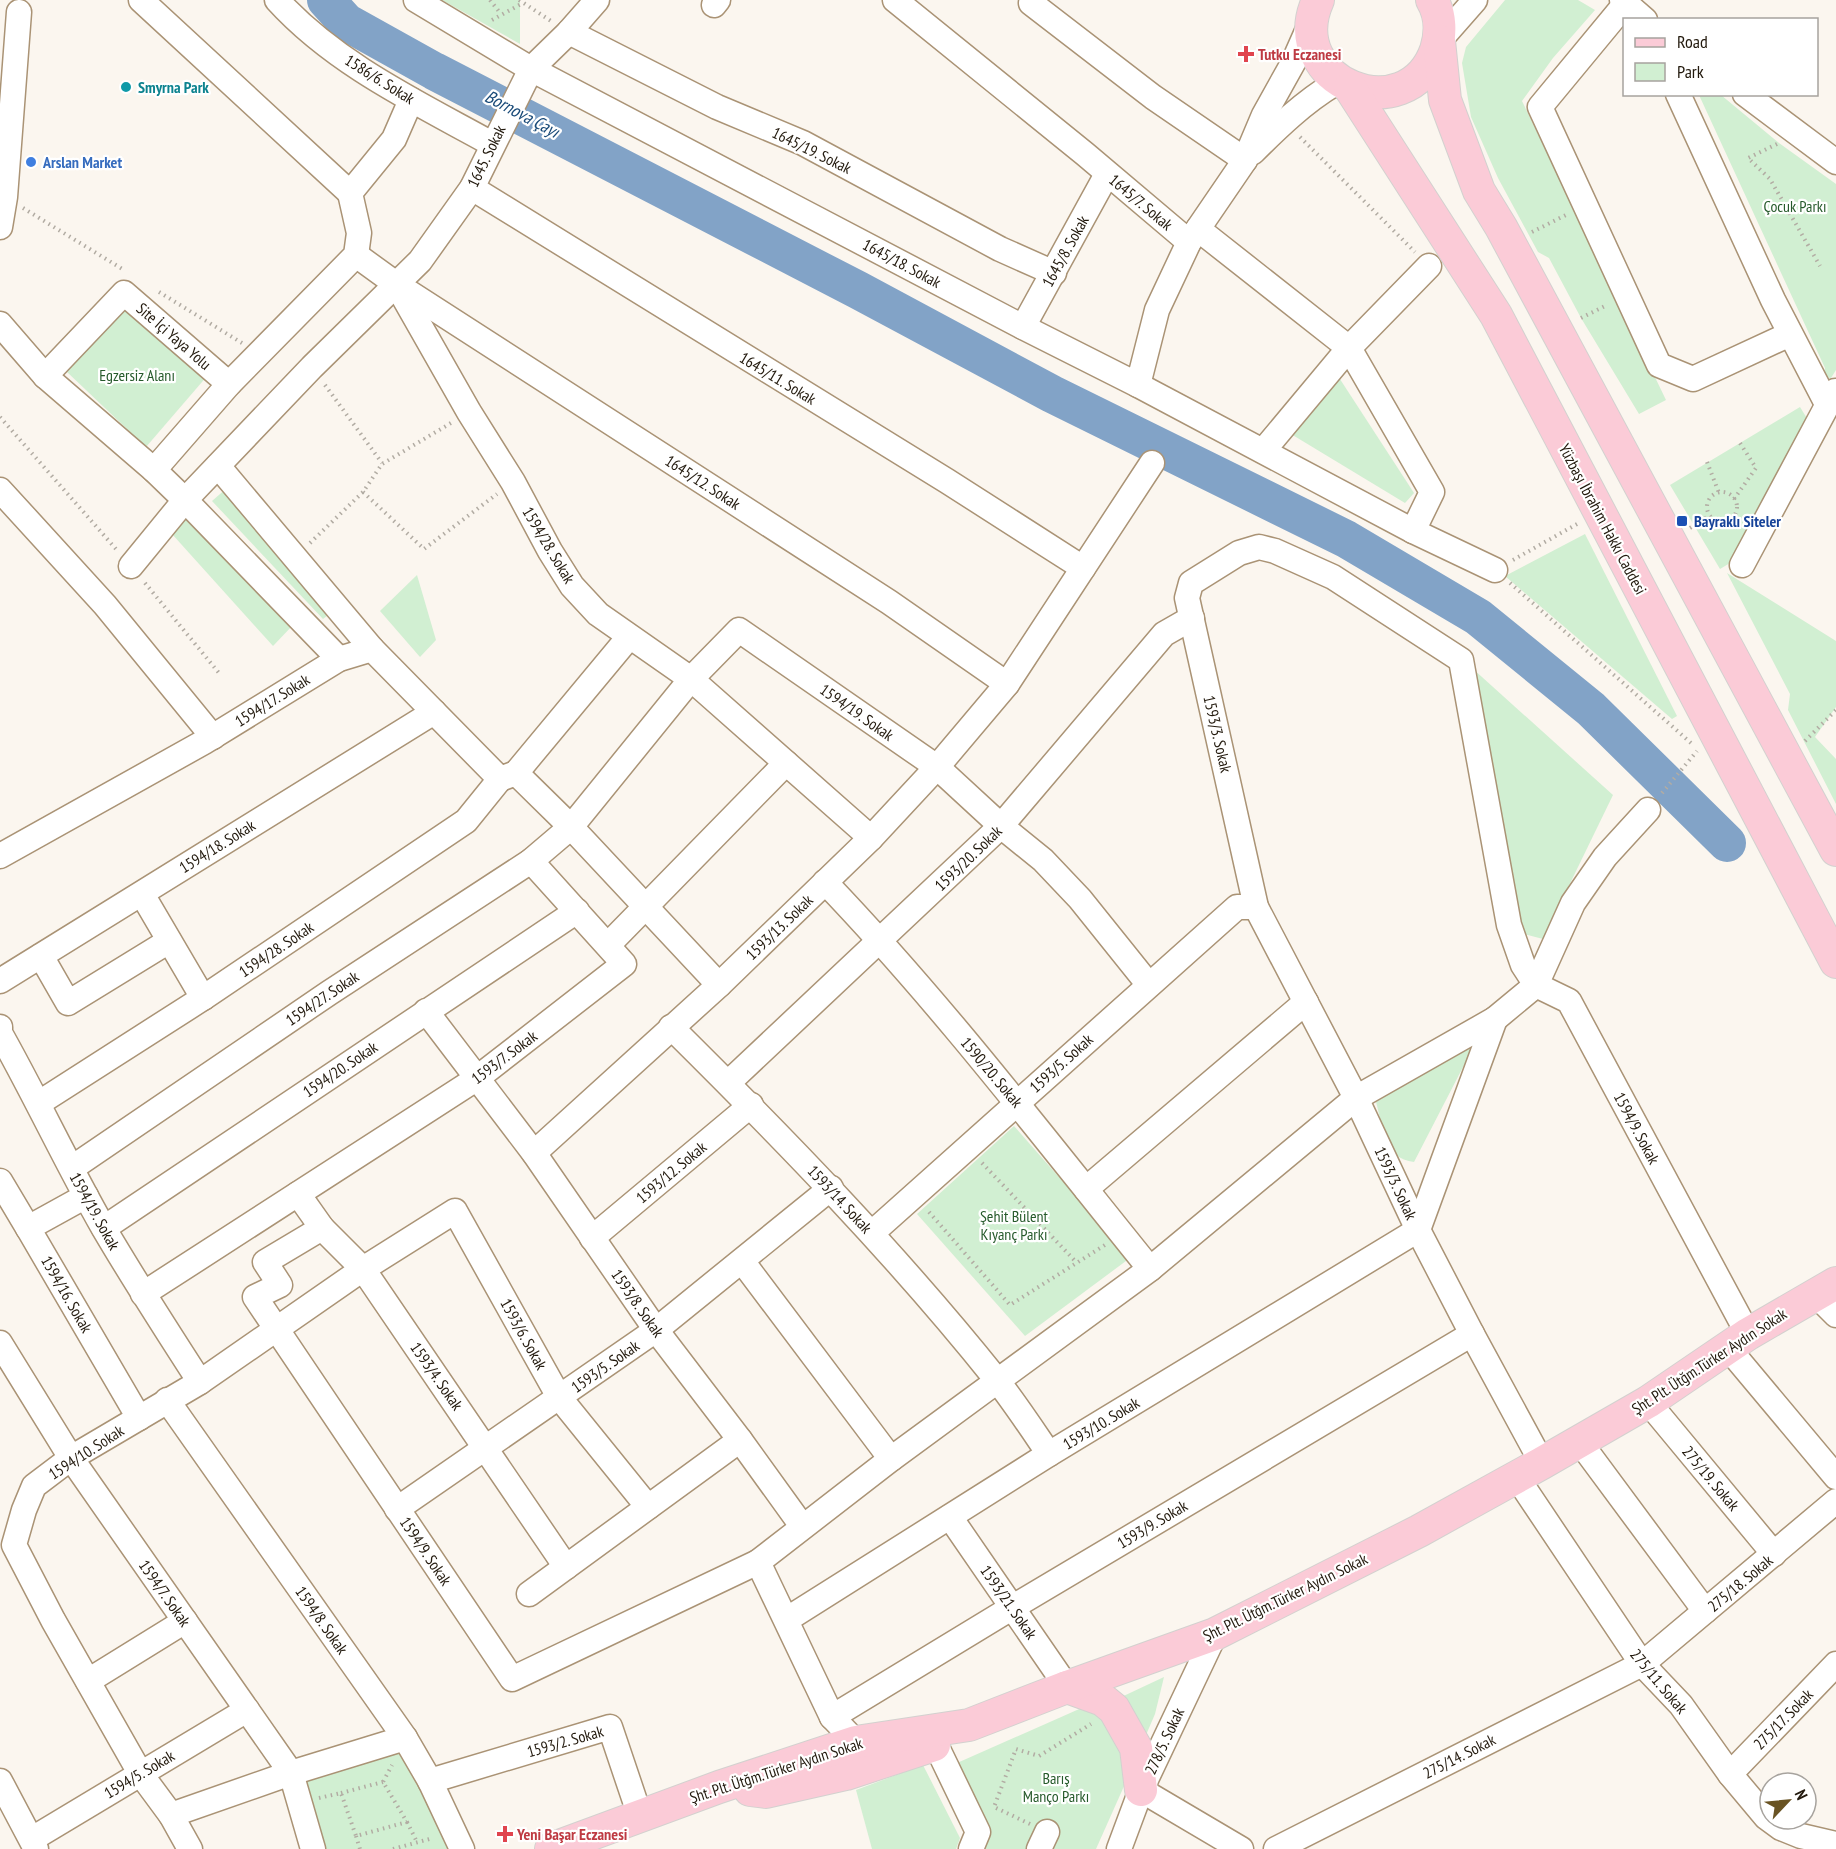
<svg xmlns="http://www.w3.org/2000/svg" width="1836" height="1849" viewBox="0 0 1836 1849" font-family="'PT Sans Narrow',sans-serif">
<rect width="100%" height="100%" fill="#fbf6ef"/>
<g fill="#d1efd2">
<path d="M442,0h78v44z"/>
<path d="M1505,0h73l17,10 -42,48 -31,43 144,299 -27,14 -58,-96 -32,-60 -11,-6 -40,-74 -27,-61 -9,-54 4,-16z"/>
<path d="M1699,95h22l58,48 57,41v186l-5,8 -7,-1 1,-9z"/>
<path d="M126,303l82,72 -62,72 -79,-75z"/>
<path d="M1336,373l78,120 -9,10 -119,-72z"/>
<path d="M1800,407l8,13 -78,143 -10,6 -50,-84z"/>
<path d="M236,480l110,121 -23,18 -111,-118z"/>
<path d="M191,513l103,111 -21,22 -101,-112z"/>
<path d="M1585,534l92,182 -5,3 -167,-143z"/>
<path d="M1727,573l109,68v66l-21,30 21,22v45l-48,-94 2,-16z"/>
<path d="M417,575l19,65 -16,17 -40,-46z"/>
<path d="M1472,668l141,127 -70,144 -19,-5 -53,-256z"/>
<path d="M1479,1036l-65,126c-30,-3 -31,-35 -38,-60z"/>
<path d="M1014,1126l116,132 -105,78 -108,-122z"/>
<path d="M1164,1677l-9,37 -9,21 -31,-35z"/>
<path d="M1086,1706l24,21 17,27 2,21 -33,74h-113l-26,-86z"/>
<path d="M404,1743l51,106h-135l-19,-72z"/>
<path d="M923,1765l37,73 -4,11h-84l-16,-59z"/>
</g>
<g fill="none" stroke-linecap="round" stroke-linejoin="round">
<path stroke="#82a3c7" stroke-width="38" d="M326,0l20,22 88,49 424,219 194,104 294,145 132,78 113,92 136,134"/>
<g stroke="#aa9375" stroke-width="27">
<g id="minor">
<path d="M141,0l209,193"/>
<path d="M277,0c58,64 141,103 215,144"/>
<path d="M416,0l115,69 492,258 115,58 19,-75 32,-68 56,-82 19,-45 29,-52 19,-43"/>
<path d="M895,0l190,154 104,88"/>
<path d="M1033,0l-2,3 122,94 92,63"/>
<path d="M1622,0l23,20"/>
<path d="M1626,3l-86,104 119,258 34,14 97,-45"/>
<path d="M714,5l4,-5"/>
<path d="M569,32l148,75 86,36 197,106 54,24"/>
<path d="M1439,41l36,-41"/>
<path d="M1678,94l95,206 54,104"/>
<path d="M1745,94l91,68"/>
<path d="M1253,152c25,-25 51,-50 81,-68l16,4"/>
<path d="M472,188l475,293 136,87"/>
<path d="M0,227l5,-30 14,-185"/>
<path d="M1198,229l151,119 83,144 -19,39"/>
<path d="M356,255l40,29 493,318 118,82"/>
<path d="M399,289l70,123 44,70 37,69 22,35 26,28 93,65 180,159"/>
<path d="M0,324l45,52 109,94 31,30 -54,66"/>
<path d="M1023,327l84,-153"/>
<path d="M45,376l79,-83 105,91"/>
<path d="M1138,385l275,146 82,39"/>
<path d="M1263,451l86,-103 80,-82"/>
<path d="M218,466l154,183"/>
<path d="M154,470l75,-86 127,-129 3,-22 -9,-40 44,-54 17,-39"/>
<path d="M0,490l105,115 108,132"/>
<path d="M1742,565l93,-174"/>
<path d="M339,659l-154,-159 127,-133 108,-106 52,-73 59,-119 38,-37 28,-32"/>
<path d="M516,773l55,54 148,158"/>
<path d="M516,773l113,-136"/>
<path d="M0,856l204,-114 135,-83 33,-10 128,130 16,-6"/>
<path d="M825,882c117,122 219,256 325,387"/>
<path d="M142,894l61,104"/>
<path d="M608,945l178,-182"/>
<path d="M41,956l27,47 101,-62"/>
<path d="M0,981l434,-269"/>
<path d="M1536,985l-13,-20 -14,-40 -48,-265 -128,-83 -58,-26 -16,-4 -20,6 -48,30 -4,15 69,309 100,191 62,132 54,104 70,129"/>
<path d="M1536,985l37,-82 32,-46 43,-47"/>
<path d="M426,1011l108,142 122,177 84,110 62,86"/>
<path d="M1495,1019l41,-34 33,16 179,333"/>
<path d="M0,1027v6c36,64 67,131 103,194 31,53 64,104 97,155"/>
<path d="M671,1027c114,113 225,227 325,352 19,24 36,50 53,75"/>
<path d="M728,1083l273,-257 163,-192 28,-16"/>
<path d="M39,1103l164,-105 263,-177 34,-42"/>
<path d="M534,1153l185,-168 152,-147 66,-71 70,-83 145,-221"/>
<path d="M72,1168l257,-175 202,-132 40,-34 120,-148 48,-49 198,137 64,59 42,34 37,39 69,86"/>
<path d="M0,1181l28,47"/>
<path d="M1086,1189l220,-187"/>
<path d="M298,1194l24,34 41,41 203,298"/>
<path d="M86,1196l-58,32 111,190"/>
<path d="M104,1228l473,-317"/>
<path d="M322,1228l-57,34 15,23 -25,12 257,382 246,-117"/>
<path d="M872,1233l365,-326h19"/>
<path d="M592,1238l159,-133"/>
<path d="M742,1261l149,198"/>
<path d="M143,1294l333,-215 148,-115 -93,-103"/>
<path d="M1815,1294l21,21"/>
<path d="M0,1343l71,115 220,315 22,76"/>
<path d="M1728,1348l108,129"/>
<path d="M167,1400l238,338 25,43 32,68"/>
<path d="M1648,1402l126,152"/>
<path d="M1579,1441l126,170"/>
<path d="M1516,1476l126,188 39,41 49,69 36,43 15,11 20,8 35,8"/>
<path d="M397,1509l259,-179 175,-142"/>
<path d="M950,1517l117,170"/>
<path d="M529,1594l211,-154"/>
<path d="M786,1620l263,-166 369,-224 77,-211 -139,79 -206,171 -259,190 -133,103 74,155 24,25"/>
<path d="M88,1681l97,-60"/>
<path d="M832,1717l181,-110 459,-273"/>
<path d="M936,1745l42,87 -7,17"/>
<path d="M1730,1774l106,-110"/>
<path d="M0,1781l36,68"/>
<path d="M430,1781l180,-54 30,89"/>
<path d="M1141,1790l100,59"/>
<path d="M171,1815l120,-42 114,-35"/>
<path d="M32,1839l215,-129"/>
<path d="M190,1849l-19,-34 -31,-42 -87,-153 -39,-75 10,-35 10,-24 37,-28 129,-76 163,-113 92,-58 104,186 89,110"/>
<path d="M1039,1849l8,-17"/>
<path d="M1119,1849l22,-59 74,-156"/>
<path d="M1276,1849l366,-185 194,-163"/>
</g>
</g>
<g stroke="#d3d1cf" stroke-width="34">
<g id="major">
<path d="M1318,0c-37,83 89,132 118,50 5,-16 5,-35 -4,-50"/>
<path d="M1439,41l6,59 34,91 22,36 335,623"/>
<path d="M1350,88l146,227 340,647"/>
<path d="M1067,1687l36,13 11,9 22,39 5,42"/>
<path d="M750,1790l16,2 80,-18 88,-29"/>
<path d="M551,1849l168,-62 137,-45 113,-17 98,-38 148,-53 204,-103 123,-68 106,-61 100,-68 88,-51"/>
</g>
</g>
<g stroke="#b2aca3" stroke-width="4" stroke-dasharray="1.5 4.5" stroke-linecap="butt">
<path d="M490,0l11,14"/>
<path d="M519,0l32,21"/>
<path d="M492,20l31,-17"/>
<path d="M1300,137l115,115"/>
<path d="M1777,144l-29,14 22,21 50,87"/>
<path d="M23,208l101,62"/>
<path d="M1532,232l34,-17"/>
<path d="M159,292l83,51"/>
<path d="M1581,318l26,-13"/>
<path d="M325,385l57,78"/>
<path d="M0,417l116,132"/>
<path d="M1707,462l12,31"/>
<path d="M363,492l61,57 73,-55"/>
<circle cx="1722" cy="507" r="15"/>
<path d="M1734,499l22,-31 -16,-25"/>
<path d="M1690,528l20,-13"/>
<path d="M310,543l53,-51 19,-28 69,-41"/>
<path d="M1513,560l64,-36"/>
<path d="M145,583l74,90"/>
<path d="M1510,583l181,160"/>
<path d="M1805,741l31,-31"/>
<path d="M1662,793l35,-42"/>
<path d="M982,1163l95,100"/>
<path d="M929,1212l81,93 95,-60"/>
<path d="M341,1793l42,-11"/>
<path d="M319,1798l22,-5 15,43 51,-14 -24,-40 9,-17"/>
<path d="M407,1822l10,20"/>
<path d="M1030,1824l-36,-17 22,-58 23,7 52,-32"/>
<path d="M356,1836l4,13"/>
<path d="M393,1849l40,-11"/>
</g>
<use href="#minor" stroke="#fff" stroke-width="24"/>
<use href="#major" stroke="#fbcbd7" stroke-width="32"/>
</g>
<g fill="#e0444e" stroke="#fff" stroke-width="2">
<path d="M1243 45h6v6h6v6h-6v6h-6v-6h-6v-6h6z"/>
<path d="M502 1825h6v6h6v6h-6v6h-6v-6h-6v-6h6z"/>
</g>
<circle fill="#0f9aa8" stroke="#fff" stroke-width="2" cx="126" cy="87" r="6"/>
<circle fill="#3f7fe0" stroke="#fff" stroke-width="2" cx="31" cy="162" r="6"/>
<rect fill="#1a4fb4" stroke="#fff" stroke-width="2" x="1676" y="515" width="12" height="12" rx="3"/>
<g text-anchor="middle" stroke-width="4.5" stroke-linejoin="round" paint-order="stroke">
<g font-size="16" font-weight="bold" fill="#be3a42" stroke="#fff" text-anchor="start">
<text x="1258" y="60">Tutku Eczanesi</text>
<text x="517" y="1840">Yeni Başar Eczanesi</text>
</g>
<g font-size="16" fill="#22190d" stroke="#fff">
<text transform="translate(380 79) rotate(32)" y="6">1586/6. Sokak</text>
<text transform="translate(812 150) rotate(26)" y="6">1645/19. Sokak</text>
<text transform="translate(486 156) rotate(-64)" y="6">1645. Sokak</text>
<text transform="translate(1141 202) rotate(40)" y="6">1645/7. Sokak</text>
<text transform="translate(1065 251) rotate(-61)" y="6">1645/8. Sokak</text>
<text transform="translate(902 263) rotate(28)" y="6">1645/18. Sokak</text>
<text transform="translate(174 336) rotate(41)" y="6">Site İçi Yaya Yolu</text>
<text transform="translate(778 378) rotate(31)" y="6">1645/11. Sokak</text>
<text transform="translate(703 482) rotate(33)" y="6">1645/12. Sokak</text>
<text transform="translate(1603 519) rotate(62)" y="6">Yüzbaşı İbrahim Hakkı Caddesi</text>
<text transform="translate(549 545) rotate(59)" y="6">1594/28. Sokak</text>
<text transform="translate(272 700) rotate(-32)" y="6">1594/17. Sokak</text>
<text transform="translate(857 712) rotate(35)" y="6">1594/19. Sokak</text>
<text transform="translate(1218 734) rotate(77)" y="6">1593/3. Sokak</text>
<text transform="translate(217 846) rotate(-32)" y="6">1594/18. Sokak</text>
<text transform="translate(968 858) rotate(-44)" y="6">1593/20. Sokak</text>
<text transform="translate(779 927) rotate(-44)" y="6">1593/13. Sokak</text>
<text transform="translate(276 949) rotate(-34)" y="6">1594/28. Sokak</text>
<text transform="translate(322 998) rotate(-34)" y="6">1594/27. Sokak</text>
<text transform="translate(504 1057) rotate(-37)" y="6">1593/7. Sokak</text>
<text transform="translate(1061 1063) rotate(-42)" y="6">1593/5. Sokak</text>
<text transform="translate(340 1069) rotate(-34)" y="6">1594/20. Sokak</text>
<text transform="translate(992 1072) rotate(50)" y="6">1590/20. Sokak</text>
<text transform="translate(1637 1128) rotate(62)" y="6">1594/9. Sokak</text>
<text transform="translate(671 1172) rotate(-40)" y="6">1593/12. Sokak</text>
<text transform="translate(1396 1183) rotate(65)" y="6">1593/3. Sokak</text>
<text transform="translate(840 1199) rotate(47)" y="6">1593/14. Sokak</text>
<text transform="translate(95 1211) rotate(61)" y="6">1594/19. Sokak</text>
<text transform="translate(67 1294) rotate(60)" y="6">1594/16. Sokak</text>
<text transform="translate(638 1303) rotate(55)" y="6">1593/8. Sokak</text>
<text transform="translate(524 1334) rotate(61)" y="6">1593/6. Sokak</text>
<text transform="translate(1709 1361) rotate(-33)" y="6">Şht. Plt. Ütğm.Türker Aydın Sokak</text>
<text transform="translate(605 1366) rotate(-35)" y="6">1593/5. Sokak</text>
<text transform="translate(437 1376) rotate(55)" y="6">1593/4. Sokak</text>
<text transform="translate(1101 1423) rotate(-31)" y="6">1593/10. Sokak</text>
<text transform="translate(86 1452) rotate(-33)" y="6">1594/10. Sokak</text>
<text transform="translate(1711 1478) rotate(50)" y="6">275/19. Sokak</text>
<text transform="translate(1152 1524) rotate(-31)" y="6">1593/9. Sokak</text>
<text transform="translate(426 1551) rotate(56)" y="6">1594/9. Sokak</text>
<text transform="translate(1740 1583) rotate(-40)" y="6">275/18. Sokak</text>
<text transform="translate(165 1593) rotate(55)" y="6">1594/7. Sokak</text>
<text transform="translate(1285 1597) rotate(-26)" y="6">Şht. Plt. Ütğm.Türker Aydın Sokak</text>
<text transform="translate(1009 1602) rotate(55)" y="6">1593/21. Sokak</text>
<text transform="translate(322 1620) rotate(55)" y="6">1594/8. Sokak</text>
<text transform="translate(1659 1681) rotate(50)" y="6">275/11. Sokak</text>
<text transform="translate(1783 1719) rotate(-46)" y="6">275/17. Sokak</text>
<text transform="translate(565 1741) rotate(-16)" y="6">1593/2. Sokak</text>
<text transform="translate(1164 1741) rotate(-65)" y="6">278/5. Sokak</text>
<text transform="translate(1459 1756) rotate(-27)" y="6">275/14. Sokak</text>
<text transform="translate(776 1770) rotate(-18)" y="6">Şht. Plt. Ütğm.Türker Aydın Sokak</text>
<text transform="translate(139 1774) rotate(-31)" y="6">1594/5. Sokak</text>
</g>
<g font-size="16" font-weight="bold" fill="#0d838f" stroke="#fff" text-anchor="start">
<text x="138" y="93">Smyrna Park</text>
</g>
<g font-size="16" font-weight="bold" fill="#366cbe" stroke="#fff" text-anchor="start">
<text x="43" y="168">Arslan Market</text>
</g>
<g font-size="16" fill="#265a2b" stroke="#fff">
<text x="1795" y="212">Çocuk Parkı</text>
<text x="137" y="381">Egzersiz Alanı</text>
<text x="1014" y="1222">Şehit Bülent<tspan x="1014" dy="18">Kıyanç Parkı</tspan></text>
<text x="1056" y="1784">Barış<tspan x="1056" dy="18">Manço Parkı</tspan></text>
</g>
<g font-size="16" font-weight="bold" fill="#164399" stroke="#fff" text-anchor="start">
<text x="1694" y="527">Bayraklı Siteler</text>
</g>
<g font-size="18" font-style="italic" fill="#194a78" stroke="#fff">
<text transform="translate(522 114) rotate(28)" y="6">Bornova Çayı</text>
</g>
</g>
<rect x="1623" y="18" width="195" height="78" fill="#ffffff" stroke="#a7a39e" stroke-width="1.5"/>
<rect x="1635" y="38" width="30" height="9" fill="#fbcbd7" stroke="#a7a39e" stroke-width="1.5"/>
<text x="1677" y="48" font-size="18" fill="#22190d">Road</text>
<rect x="1635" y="63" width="30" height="18" fill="#d1efd2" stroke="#a7a39e" stroke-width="1.5"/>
<text x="1677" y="78" font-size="18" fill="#22190d">Park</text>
<g transform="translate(1788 1801) rotate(64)"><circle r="28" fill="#ffffff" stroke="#a7a39e" stroke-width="1.5"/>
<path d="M0-4.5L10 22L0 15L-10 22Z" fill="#695323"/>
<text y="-9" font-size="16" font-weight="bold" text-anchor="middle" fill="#22190d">N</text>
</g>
</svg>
